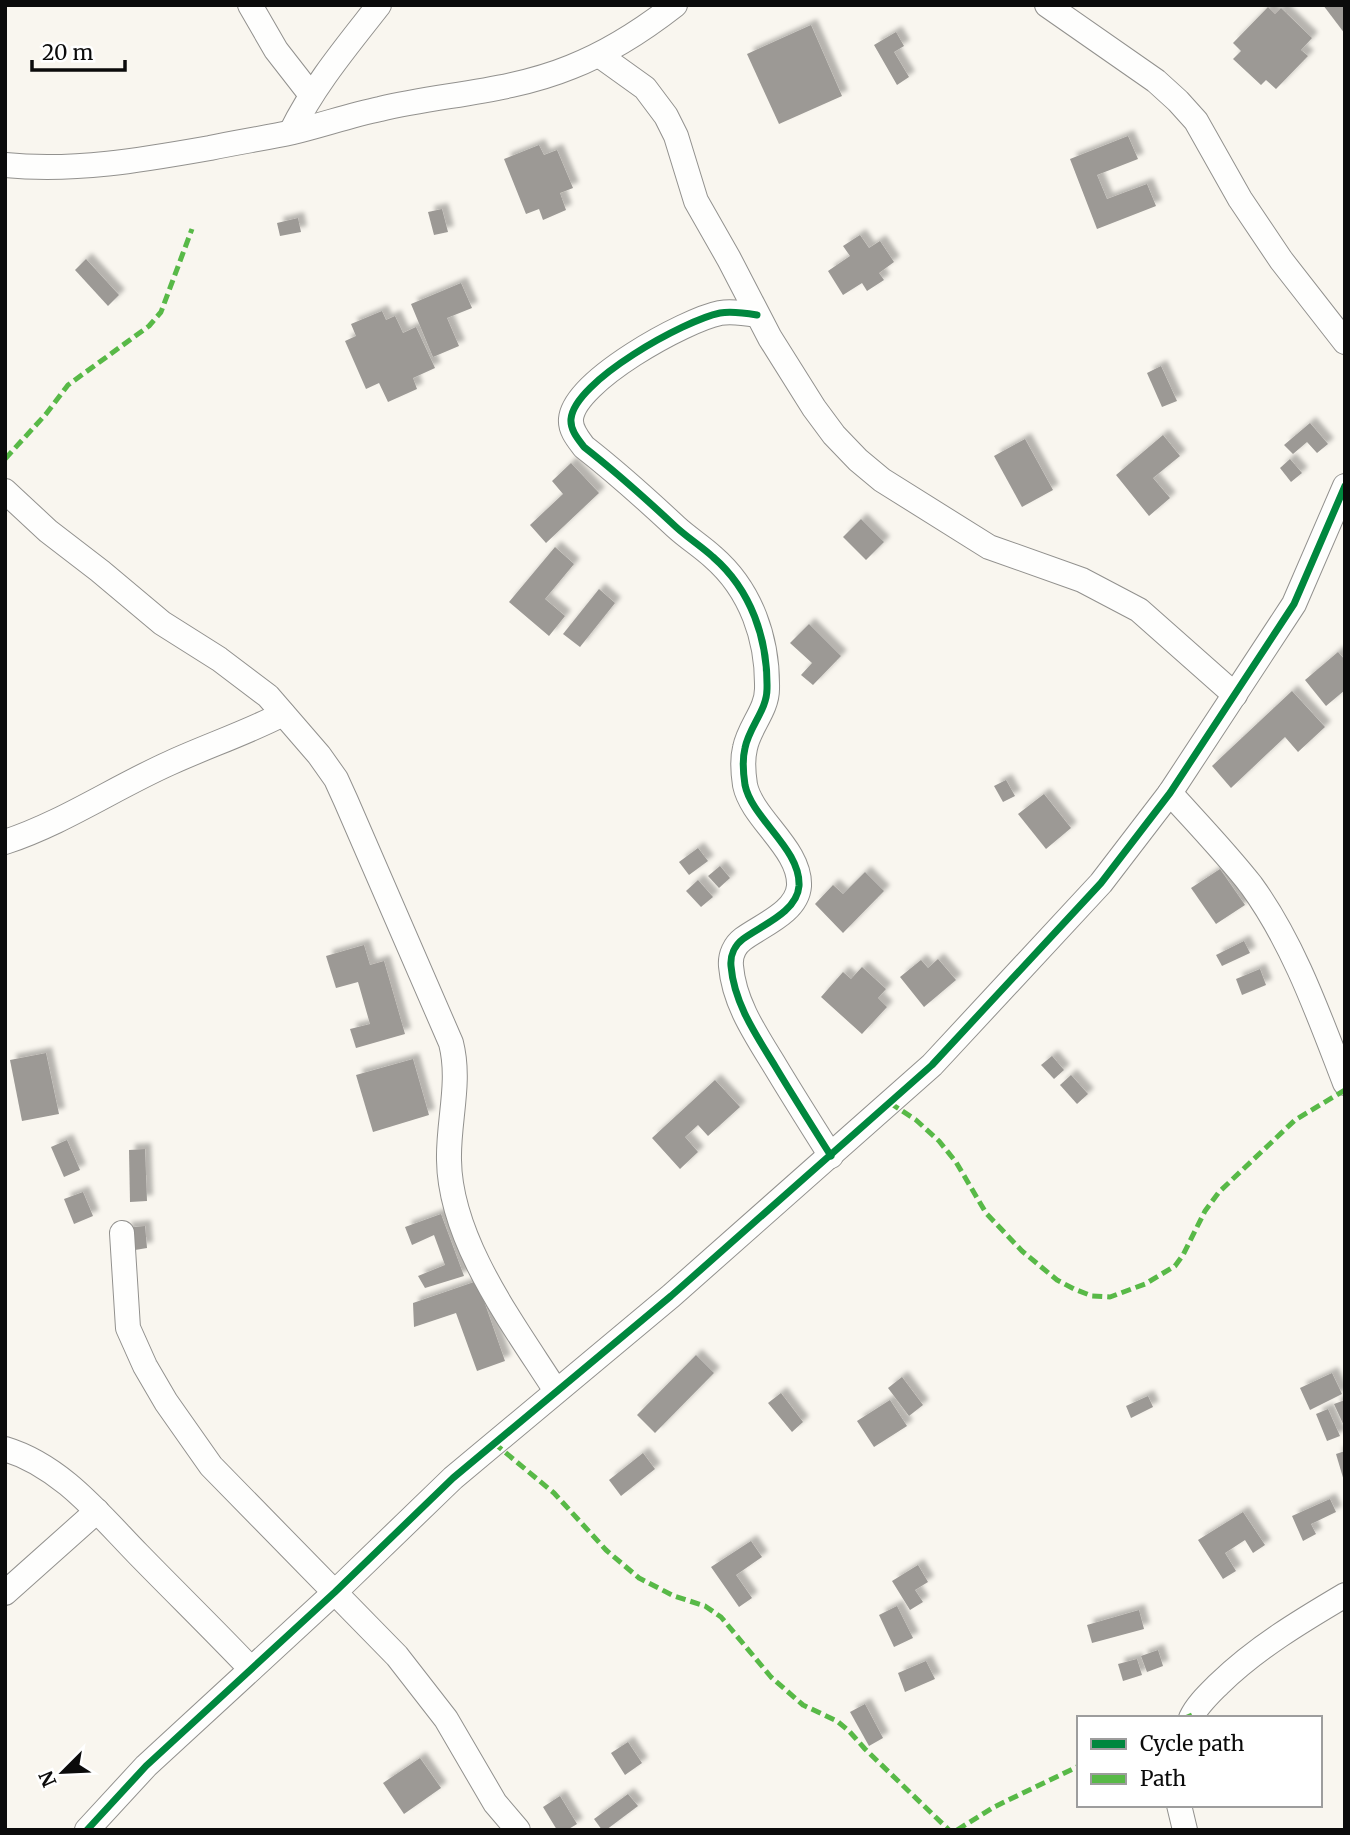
<svg xmlns="http://www.w3.org/2000/svg" width="1350" height="1835" viewBox="0 0 1350 1835" font-family="Merriweather,serif">
<defs>
<filter id="shadow"><feDropShadow dx="6" dy="-6" stdDeviation="2" flood-color="#0004"/></filter>
</defs>
<rect width="100%" height="100%" fill="#f9f6ef"/>
<g fill="#9c9995" filter="url(#shadow)">
<path d="M1323,5h22v29z"/>
<path d="M1268,7l7,7 6,-6 31,30 -11,12 7,6 -32,33 -10,-9 -5,5 -28,-26 8,-8 -8,-8z"/>
<path d="M811,25l31,71 -63,28 -32,-70z"/>
<path d="M896,32l8,14 -10,6 15,25 -12,8 -23,-40z"/>
<path d="M1128,136l10,23 -41,16 10,24 40,-15 9,22 -59,23 -27,-70z"/>
<path d="M539,145l5,10 13,-5 16,38 -13,5 6,17 -23,10 -4,-11 -13,5 -22,-55z"/>
<path d="M442,209l6,23 -14,3 -6,-23z"/>
<path d="M298,218l3,14 -21,4 -3,-13z"/>
<path d="M860,235l9,13 11,-7 14,21 -15,11 5,7 -17,11 -5,-8 -19,12 -15,-24 22,-15 -7,-10z"/>
<path d="M86,259l33,36 -11,11 -33,-36z"/>
<path d="M461,283l11,25 -25,10 12,28 -26,11 -22,-53z"/>
<path d="M382,311l4,9 9,-4 8,17 13,-6 19,41 -22,10 4,11 -29,13 -9,-19 -13,6 -21,-48 11,-5 -5,-12z"/>
<path d="M1161,366l16,35 -15,6 -15,-34z"/>
<path d="M1310,423l18,21 -11,9 -10,-11 -14,12 -9,-9z"/>
<path d="M1163,435l17,21 -27,22 17,20 -21,18 -33,-41z"/>
<path d="M1025,439l28,51 -31,17 -28,-51z"/>
<path d="M1290,459l12,14 -11,9 -11,-14z"/>
<path d="M571,463l28,30 -53,50 -16,-18 33,-31 -11,-13z"/>
<path d="M861,519l23,23 -18,18 -23,-23z"/>
<path d="M555,547l19,17 -29,35 20,17 -16,20 -40,-34z"/>
<path d="M599,589l16,14 -35,44 -17,-13z"/>
<path d="M809,624l32,32 -28,29 -12,-10 11,-12 -22,-20z"/>
<path d="M1338,652l7,8v30l-19,16 -21,-26z"/>
<path d="M1292,691l33,36 -27,25 -13,-15 -54,51 -19,-22z"/>
<path d="M1006,780l9,16 -12,6 -9,-16z"/>
<path d="M1044,794l27,34 -25,21 -28,-35z"/>
<path d="M698,848l10,13 -19,14 -10,-13z"/>
<path d="M720,866l10,12 -11,10 -11,-12z"/>
<path d="M1220,869l25,36 -29,19 -25,-36z"/>
<path d="M865,872l19,19 -41,42 -28,-29 18,-19 10,9z"/>
<path d="M698,880l15,17 -12,10 -15,-16z"/>
<path d="M1244,941l6,12 -28,13 -6,-11z"/>
<path d="M364,945l6,20 14,-4 21,73 -49,14 -6,-19 20,-5 -12,-42 -22,6 -10,-32z"/>
<path d="M938,959l18,21 -32,27 -24,-30 21,-17 7,8z"/>
<path d="M862,967l24,22 -8,9 9,9 -25,27 -41,-37 22,-25 8,7z"/>
<path d="M1260,969l6,16 -24,10 -6,-16z"/>
<path d="M46,1053l13,61 -37,7 -12,-61z"/>
<path d="M1052,1056l12,14 -10,9 -13,-14z"/>
<path d="M413,1059l16,56 -56,17 -17,-57z"/>
<path d="M1071,1075l17,19 -11,10 -17,-19z"/>
<path d="M715,1080l25,27 -32,29 -10,-11 -13,12 13,15 -18,17 -28,-31z"/>
<path d="M67,1140l13,30 -16,7 -13,-30z"/>
<path d="M145,1149l2,52 -17,1 -1,-52z"/>
<path d="M83,1192l10,24 -19,8 -10,-25z"/>
<path d="M441,1214l23,62 -39,12 -7,-12 27,-11 -11,-30 -22,10 -7,-18z"/>
<path d="M145,1226l2,22 -18,3 -4,-23z"/>
<path d="M477,1281l28,80 -28,10 -21,-58 -42,14 -1,-24z"/>
<path d="M696,1355l18,18 -59,60 -18,-18z"/>
<path d="M1332,1373l10,21 -32,16 -10,-22z"/>
<path d="M902,1377l21,28 -14,11 -21,-28z"/>
<path d="M781,1393l22,29 -11,10 -24,-29z"/>
<path d="M1148,1396l5,11 -22,11 -5,-12z"/>
<path d="M890,1400l17,26 -33,21 -17,-26z"/>
<path d="M1345,1400v28l-11,-24z"/>
<path d="M1328,1409l12,27 -13,5 -11,-27z"/>
<path d="M1345,1451v30h-1l-8,-27z"/>
<path d="M643,1453l12,16 -34,27 -12,-16z"/>
<path d="M1330,1499l6,13 -25,12 5,10 -13,7 -11,-25z"/>
<path d="M1243,1512l22,33 -12,8 -8,-13 -20,13 11,18 -13,8 -25,-39z"/>
<path d="M751,1541l11,16 -26,18 16,23 -13,9 -28,-40z"/>
<path d="M918,1565l10,17 -13,8 8,12 -13,8 -18,-29z"/>
<path d="M897,1606l16,32 -19,9 -15,-32z"/>
<path d="M1139,1610l5,19 -52,14 -5,-18z"/>
<path d="M1158,1650l5,16 -16,6 -6,-16z"/>
<path d="M1137,1659l5,16 -19,6 -5,-17z"/>
<path d="M926,1661l9,18 -30,13 -7,-19z"/>
<path d="M865,1704l18,34 -14,8 -19,-34z"/>
<path d="M628,1742l14,21 -17,12 -14,-22z"/>
<path d="M420,1758l21,30 -37,26 -21,-31z"/>
<path d="M628,1794l10,12 -32,24h-4l-8,-11z"/>
<path d="M560,1796l17,28 -10,6h-10l-14,-23z"/>
</g>
<g fill="none" stroke-linecap="round" stroke-linejoin="round">
<g stroke="#92918e" stroke-width="26">
<g id="minor">
<path d="M250,5l26,45 35,45"/>
<path d="M1047,5l109,76 22,20 18,20 44,78 41,61 64,82"/>
<path d="M599,55l46,33 21,28 10,20 20,65 33,58 41,79 44,70 20,27 24,25 24,20 107,67 93,33 57,30 96,85"/>
<path d="M291,132c23,-47 56,-86 88,-127"/>
<path d="M5,165c69,7 137,-5 205,-17 28,-6 56,-10 83,-16 29,-7 58,-17 87,-23 64,-15 130,-17 191,-42 38,-15 72,-37 104,-62"/>
<path d="M757,315c-12,-2 -25,-4 -37,-2 -35,7 -146,68 -149,106 -1,11 7,20 13,28 32,25 62,52 92,80 12,11 25,19 37,30 38,33 55,82 54,132 0,21 -18,38 -22,59 -3,12 -2,24 0,37 7,34 56,64 54,101 -2,26 -37,39 -56,53 -8,6 -13,16 -12,27 3,37 25,69 44,100 18,30 37,60 56,90"/>
<path d="M5,491l43,40 52,40 62,52 57,36 49,37 51,59 17,24 10,22 105,242c10,39 -3,78 -2,117 1,81 65,165 107,231"/>
<path d="M1170,793c27,30 56,60 81,92 43,59 68,131 94,198"/>
<path d="M5,842c58,-19 109,-54 165,-79 37,-17 76,-30 113,-49"/>
<path d="M122,1233l6,95 17,38 21,36 45,64 186,190 49,63 49,84 23,27"/>
<path d="M5,1449c56,17 94,65 133,105 38,39 76,76 113,115"/>
<path d="M5,1593l92,-82"/>
<path d="M1191,1718c6,-13 18,-24 28,-34 37,-36 82,-63 126,-89"/>
<path d="M1179,1805l6,25"/>
<path d="M87,1830l59,-64 189,-174 118,-114 218,-182 261,-231 169,-182 69,-90 124,-189 51,-118"/>
</g>
</g>
<use href="#minor" stroke="#fefefd" stroke-width="24"/>
<g stroke="#58b947" stroke-width="5" stroke-dasharray="10 5" stroke-linecap="butt">
<path d="M5,459l41,-45 22,-29 81,-59 12,-14 31,-83"/>
<path d="M890,1103l26,17 23,21 17,21 30,51 36,38 35,29 17,9 18,7 18,1 35,-13 30,-18 8,-11 22,-44 14,-19 76,-72 50,-30"/>
<path d="M494,1443l60,50 52,57 33,28 35,18 31,10 16,11 50,60 32,28 34,16 12,10 16,18 84,81"/>
<path d="M1185,1718l7,-3"/>
<path d="M957,1830l37,-23 85,-41"/>
</g>
<g stroke="#fff" stroke-width="11">
<g id="cycleway">
<path d="M757,315c-12,-2 -25,-4 -37,-2 -35,7 -146,68 -149,106 -1,11 7,20 13,28 32,25 62,52 92,80 12,11 25,19 37,30 38,33 55,82 54,132 0,21 -18,38 -22,59 -3,12 -2,24 0,37 7,34 56,64 54,101 -2,26 -37,39 -56,53 -8,6 -13,16 -12,27 3,37 25,69 44,100 18,30 37,60 56,90"/>
<path d="M87,1830l59,-64 189,-174 118,-114 218,-182 261,-231 169,-182 69,-90 124,-189 51,-118"/>
</g>
</g>
<use href="#cycleway" stroke="#00873e" stroke-width="7"/>
</g>
<rect width="1350" height="1835" fill="none" stroke="#0b0b0b" stroke-width="14"/>
<rect x="1077" y="1716" width="245" height="91" fill="#ffffff" stroke="#9d9d9d" stroke-width="2"/>
<rect x="1091" y="1739" width="35" height="10" fill="#00873e" stroke="#9d9d9d" stroke-width="2"/>
<text x="1140" y="1751" font-size="21" fill="#0b0b0b">Cycle path</text>
<rect x="1091" y="1774" width="35" height="10" fill="#58b947" stroke="#9d9d9d" stroke-width="2"/>
<text x="1140" y="1786" font-size="21" fill="#0b0b0b">Path</text>
<g transform="translate(63 1772) rotate(246)" stroke="#ffffff" stroke-width="5" paint-order="stroke">
<path d="M0-5L12 26L0 18L-12 26Z" fill="#0b0b0b"/>
<text y="-10" font-size="19" font-weight="bold" text-anchor="middle" fill="#0b0b0b">N</text>
</g>
<path d="M32 60v10h93v-10" fill="none" stroke="#0b0b0b" stroke-width="3.5"/>
<text x="42" y="60" font-size="21" fill="#0b0b0b" stroke="#ffffff" stroke-width="5" paint-order="stroke">20 m</text>
</svg>
